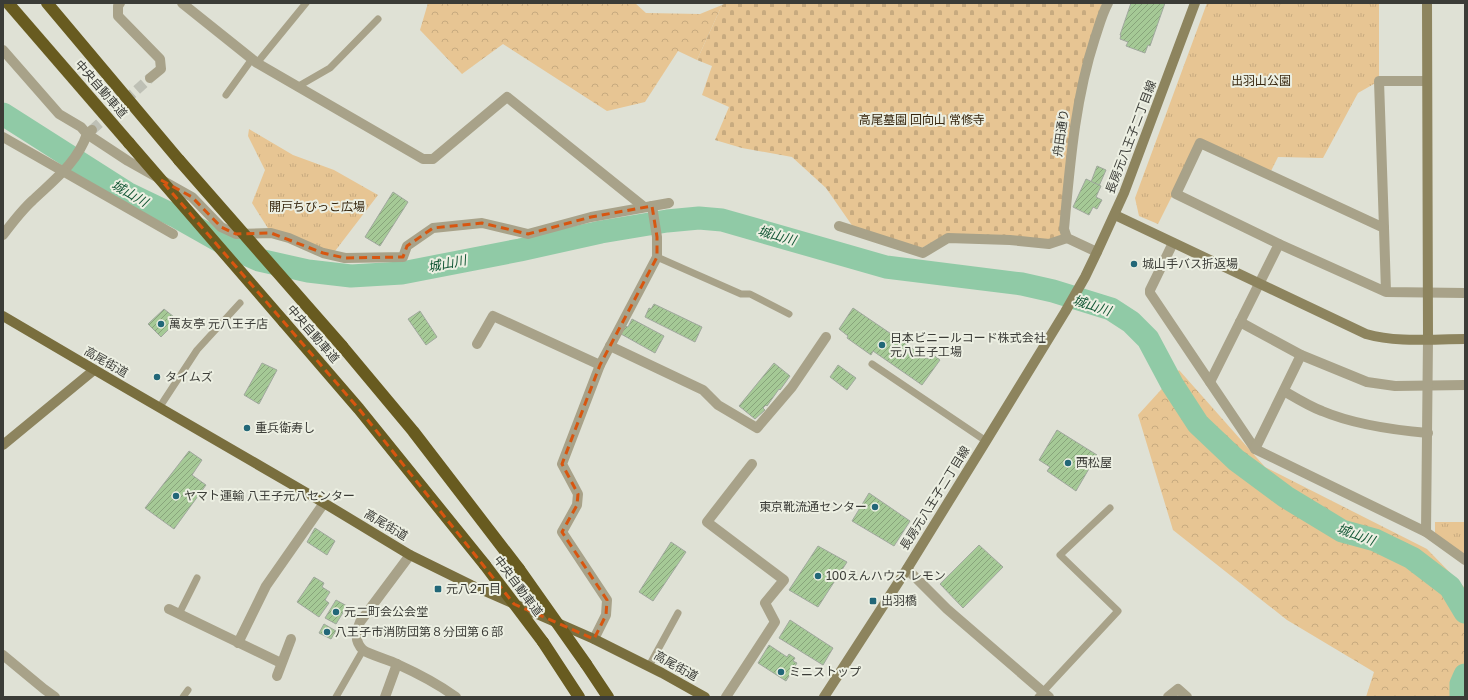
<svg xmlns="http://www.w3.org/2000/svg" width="1468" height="700" viewBox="0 0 1468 700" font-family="'Golos Text','Noto Sans JP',sans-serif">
<defs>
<pattern id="forest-crowns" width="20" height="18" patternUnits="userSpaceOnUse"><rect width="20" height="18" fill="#e7c593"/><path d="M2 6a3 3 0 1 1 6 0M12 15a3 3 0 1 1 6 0" fill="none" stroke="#c7aa7f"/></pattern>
<pattern id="cemetery-stones" width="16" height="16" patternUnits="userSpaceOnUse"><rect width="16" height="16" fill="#e7c593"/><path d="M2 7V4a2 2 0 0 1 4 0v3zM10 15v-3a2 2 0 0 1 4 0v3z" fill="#c7aa7f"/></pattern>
<pattern id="park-tufts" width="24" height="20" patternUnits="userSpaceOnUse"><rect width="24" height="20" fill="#e7c593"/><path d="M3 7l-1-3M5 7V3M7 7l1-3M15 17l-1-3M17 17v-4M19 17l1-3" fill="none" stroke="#c7aa7f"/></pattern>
<pattern id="building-hatch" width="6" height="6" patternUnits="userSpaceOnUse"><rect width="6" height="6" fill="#a5c996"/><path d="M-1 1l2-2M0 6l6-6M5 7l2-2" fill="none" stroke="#88a47b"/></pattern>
</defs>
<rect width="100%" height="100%" fill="#dfe1d5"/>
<g fill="url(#forest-crowns)">
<path d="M428,3h207l11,10 54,1 22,-9 -25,55 -19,-9 -33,51 -38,9 -104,-67 -41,30 -42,-44z"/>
<path d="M1179,370l86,97 162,82 38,39v109h-99l8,-25 -87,-52 -114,-90 -35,-115z"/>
</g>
<path fill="url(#cemetery-stones)" d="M726,3h382l-21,61 -23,164 -5,12 -112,-6 -27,15 -62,-15 -32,-46 -34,-31 -50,-9 -27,-8 14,-33 -27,-12 10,-29 -15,-6 25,-55z"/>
<g fill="url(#park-tufts)">
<path d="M1207,3h172v78l-21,12 -35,65 -45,-1 -9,18 -69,-32 -24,51 -5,4 -13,26 -19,-8 -4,-18z"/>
<path d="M249,129l44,26 41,15 44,25 -46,60 -61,-22 -19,-30 13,-33 -17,-34z"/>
<path d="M1435,522h30v38l-30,-22z"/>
</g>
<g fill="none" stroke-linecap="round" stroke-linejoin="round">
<g stroke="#90caa6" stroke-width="23">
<path d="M3,114l124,79 50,24 55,31 27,12 49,11 43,5 51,-3 118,-23 81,-18 66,-11 32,-3 23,2 164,47 136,17 31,7 58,18 20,13 17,17 24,45 26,40 38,36 50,37 56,34 33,9 37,18 38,29 15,25"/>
<path d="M1461,697v-13l4,-9"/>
</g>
</g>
<g fill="url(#building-hatch)" stroke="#a0a89d">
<path d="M1131,3h34l-15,43 -2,-1 -3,8 -19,-7 2,-4 -8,-3 1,-4h-1z"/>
<path d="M1097,166l9,4 -7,16 -8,-4z"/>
<path d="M1086,179l15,7 -5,11 6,3 -5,9 -4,-2 -4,8 -16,-8z"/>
<path d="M393,192l15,10 -28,44 -15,-9z"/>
<path d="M654,304l48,23 -7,15 -50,-25 4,-9 2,1z"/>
<path d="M853,308l75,51 4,-5 8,6 -18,25 -49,-34 -2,4 -24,-17 1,-2 -9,-7z"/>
<path d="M164,309l10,8 -2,3 3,3 -14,14 -13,-13z"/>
<path d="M420,311l17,26 -11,8 -18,-26z"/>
<path d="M632,319l32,17 -9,17 -34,-19 4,-8 3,1z"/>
<path d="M262,363l15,7 -18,34 -15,-9z"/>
<path d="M774,363l16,13 -10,14 -1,-1 -12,17 -1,-1 -3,3 2,2 -10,9 -16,-13z"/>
<path d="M838,365l18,13 -9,12 -17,-13z"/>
<path d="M1057,430l40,25 -21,36 -29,-20 3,-4 -11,-7z"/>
<path d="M189,451l13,9 -10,15 14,10 -32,44 -29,-21z"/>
<path d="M869,493l41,28 -16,25 -42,-25z"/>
<path d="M315,528l20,13 -8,14 -20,-13z"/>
<path d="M671,542l15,10 -33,49 -14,-9z"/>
<path d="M979,545l24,22 -40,41 -23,-24z"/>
<path d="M818,546l29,16 -29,45 -29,-17z"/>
<path d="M314,577l10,6 -2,4 8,5 -5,8 4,3 -10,14 -22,-15z"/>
<path d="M336,600l11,6 -11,18 -11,-6z"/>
<path d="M790,620l43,28 -10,17 -44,-27z"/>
<path d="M324,624l12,7 -5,8 -12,-6z"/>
<path d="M769,645l18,12 2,-3 6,4 -2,3 4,2 -11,18 -28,-18z"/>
</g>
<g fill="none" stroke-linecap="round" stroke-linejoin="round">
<path stroke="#bec0b5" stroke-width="10" stroke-dasharray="10 5" stroke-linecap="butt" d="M92,130l58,-52"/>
<g stroke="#a8a289" stroke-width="7">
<path d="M257,63l49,-60"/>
<path d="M297,87l33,-19 48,-49"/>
<path d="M226,95l26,-36"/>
<path d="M657,257l84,37h9l39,20"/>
<path d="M872,364l114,77"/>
<path d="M159,408l38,-58 43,-47"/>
<path d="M179,614l18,-36"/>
<path d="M649,666l29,-53"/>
<path d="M183,697l5,-7"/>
<path d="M336,697l27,-47"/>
<path d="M1038,697l80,-86 -58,-56 50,-47"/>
</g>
<g stroke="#a8a289" stroke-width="10">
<path d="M120,3l-2,3v10l42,43 1,10 -11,9"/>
<path d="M182,3l75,60 166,96h10l74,-62 137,110"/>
<path d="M3,50l56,64 22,13 6,7c-10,29 -33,46 -54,66 -11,10 -21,23 -30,35"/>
<path d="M92,130l-5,4 41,27 64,36 29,30 15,7 35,-1 18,5 34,15 22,5 58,-1 4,-11 26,-18 49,-5 46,11 63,-17 78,-14"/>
<path d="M3,137l170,97"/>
<path d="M839,226l84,27 25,-15 62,2 39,4 18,-6"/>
<path d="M1384,228l-5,-147h48"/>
<path d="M1173,243l-23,47v3l105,156 171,83 39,28"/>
<path d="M1097,252l-30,-14 -3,-9c6,-65 11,-130 31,-191 4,-12 7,-24 13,-35"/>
<path d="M1386,292l-107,-48 -103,-50 24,-51 184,85 2,64 79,1"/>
<path d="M1240,322l61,33 66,27 28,4 70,-1"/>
<path d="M477,344l16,-28 107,49"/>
<path d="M610,346l93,44 15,15 39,23 35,-41 34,-50"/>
<path d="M1210,382l69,-138"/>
<path d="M1284,391c12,7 25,15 38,20 33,14 71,19 106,22"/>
<path d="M1255,449l46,-94"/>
<path d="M1426,532l2,-193"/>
<path d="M410,555l-50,67c-4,10 -6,19 3,28 5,4 26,10 34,14 20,9 41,20 59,33"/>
<path d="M907,569l40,40 102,88"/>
<path d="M169,609l112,54"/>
<path d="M594,639l12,-24 1,-15 -45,-68 15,-27 1,-11 -16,-30 38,-99 57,-108v-20l-5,-31"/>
<path d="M238,643l28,-57 58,-83"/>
<path d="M3,655l41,34 11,8"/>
<path d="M277,676l14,-37"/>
<path d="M385,697l12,-33"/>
<path d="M726,697l49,-75 -10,-19 19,-23 -77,-58 45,-58"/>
<path d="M1168,697l10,-8 9,8"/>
</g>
<g stroke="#8d845e" stroke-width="10">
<path d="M1427,3l1,336"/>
<path d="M1115,215l251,119c31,9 66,5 99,5"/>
<path d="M3,445l91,-75"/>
<path d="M824,697l83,-128 79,-128 79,-129 20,-35 12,-25 27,-59 71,-190"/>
</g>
<path stroke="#796e3e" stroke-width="10" d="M3,316l109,64 212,123 86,52 61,30 123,54 68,34 43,24"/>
<g stroke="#685b20" stroke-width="12">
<path d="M8,3l121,140"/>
<path d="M47,3l132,157"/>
<path d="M284,322l75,87 126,156"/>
<path d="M342,346l71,85 106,138"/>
<path d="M543,642l36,55"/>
<path d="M586,664l22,33"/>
</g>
<g stroke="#685b20" stroke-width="12">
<path d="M129,143l155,179"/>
<path d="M179,160l163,186"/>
<path d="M485,565l58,77"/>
<path d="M519,569l67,95"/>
</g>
</g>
<path fill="none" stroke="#d75610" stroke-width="3" stroke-dasharray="8 5" stroke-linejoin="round" d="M161,180l31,17 29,30 15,7 35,-1 52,20 22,5 58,-1 4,-11 26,-18 49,-5 46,11 63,-17 61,-11 5,31v20l-57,108 -38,99 16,30 -1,11 -15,27 45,68 -1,15 -12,24 -80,-35 -155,-195z"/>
<g fill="#226778" stroke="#ecefe2" stroke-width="1.5">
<circle cx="1134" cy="264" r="4"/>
<circle cx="161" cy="324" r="4"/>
<circle cx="882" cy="345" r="4"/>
<circle cx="157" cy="377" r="4"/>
<circle cx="247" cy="428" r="4"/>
<circle cx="1068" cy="463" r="4"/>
<circle cx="176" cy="496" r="4"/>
<circle cx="875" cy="507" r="4"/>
<circle cx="818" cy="576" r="4"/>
<rect x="434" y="585" width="8" height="8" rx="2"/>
<rect x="869" y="597" width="8" height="8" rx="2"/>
<circle cx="336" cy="612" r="4"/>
<circle cx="327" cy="632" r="4"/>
<circle cx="781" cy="672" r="4"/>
</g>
<g text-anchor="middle" stroke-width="4" stroke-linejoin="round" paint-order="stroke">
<g font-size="12" fill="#37270f" stroke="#ecefe2">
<text x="1261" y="85">出羽山公園</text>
<text x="922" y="124">高尾墓園 回向山 常修寺</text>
<text x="317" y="211">開戸ちびっこ広場</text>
</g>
<g font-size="12" fill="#3b3c37" stroke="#ecefe2">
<text transform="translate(101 89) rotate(49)" y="4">中央自動車道</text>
<text transform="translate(1061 133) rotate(-82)" y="4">舟田通り</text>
<text transform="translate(1131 137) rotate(-69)" y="4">長房元八王子二丁目線</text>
<text transform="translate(313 334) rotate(49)" y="4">中央自動車道</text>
<text transform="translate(106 362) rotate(30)" y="4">高尾街道</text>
<text transform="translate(935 498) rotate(-58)" y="4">長房元八王子二丁目線</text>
<text transform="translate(386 525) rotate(31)" y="4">高尾街道</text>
<text transform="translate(518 586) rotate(53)" y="4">中央自動車道</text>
<text transform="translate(676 666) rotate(29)" y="4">高尾街道</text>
</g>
<g font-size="12" fill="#3b3c37" stroke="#ecefe2" text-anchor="start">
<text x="1142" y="268">城山手バス折返場</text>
<text x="169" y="328">萬友亭 元八王子店</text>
<text x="890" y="342">日本ビニールコード株式会社<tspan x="890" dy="14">元八王子工場</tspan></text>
<text x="165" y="381">タイムズ</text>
<text x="255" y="432">重兵衛寿し</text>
<text x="1076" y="467">西松屋</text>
<text x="184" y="500">ヤマト運輸 八王子元八センター</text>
<text x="867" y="511" text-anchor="end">東京靴流通センター</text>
<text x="826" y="580">100えんハウス レモン</text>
<text x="446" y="593">元八2丁目</text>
<text x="881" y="605">出羽橋</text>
<text x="344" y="616">元二町会公会堂</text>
<text x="335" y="636">八王子市消防団第８分団第６部</text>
<text x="789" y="676">ミニストップ</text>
</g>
<g font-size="13" font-style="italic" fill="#115634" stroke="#ecefe2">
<text transform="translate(130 193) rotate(30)" y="5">城山川</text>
<text transform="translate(777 235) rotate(16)" y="5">城山川</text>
<text transform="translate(447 263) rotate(-11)" y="5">城山川</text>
<text transform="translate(1092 305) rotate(18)" y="5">城山川</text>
<text transform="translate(1356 534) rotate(20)" y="5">城山川</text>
</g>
</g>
<rect width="1468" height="700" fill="none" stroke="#3b3c37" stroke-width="8"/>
</svg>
